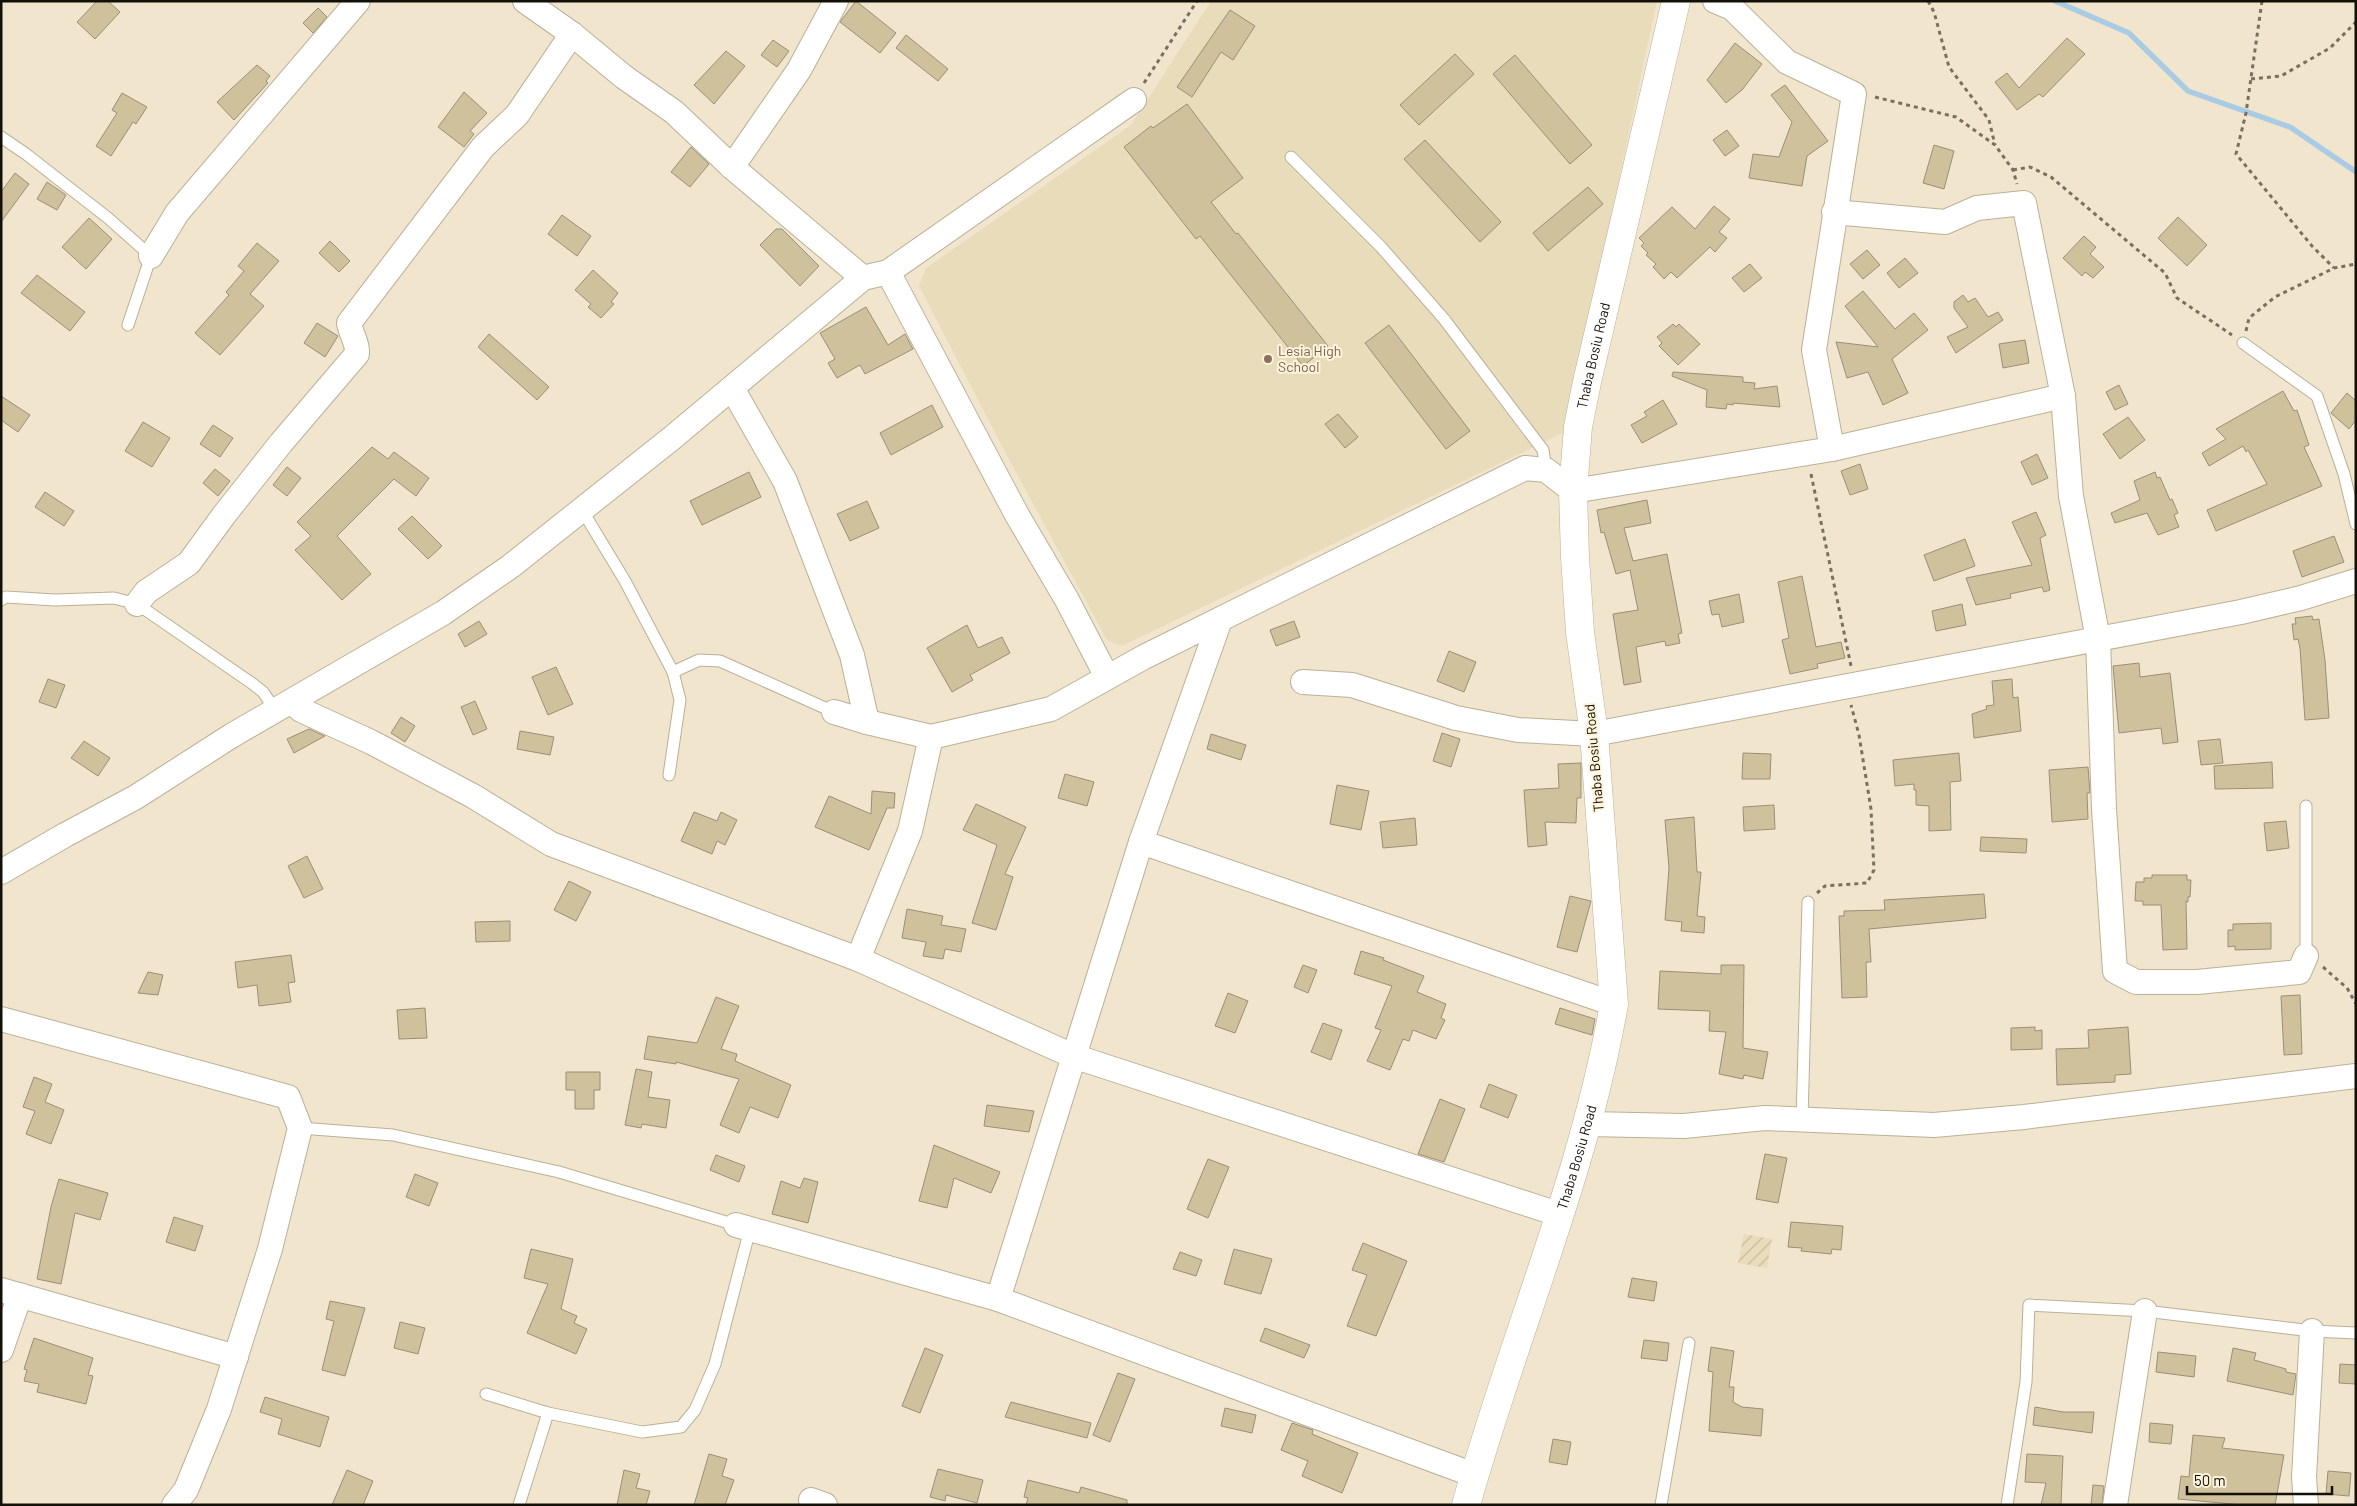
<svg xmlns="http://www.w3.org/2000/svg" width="2357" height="1506" viewBox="0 0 2357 1506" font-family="Barlow,sans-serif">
<defs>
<pattern id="industrial-furrows" width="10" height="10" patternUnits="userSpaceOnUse" patternTransform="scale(1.25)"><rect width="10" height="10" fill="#e9dcbb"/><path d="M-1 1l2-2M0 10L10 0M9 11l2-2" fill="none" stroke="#c7bc9f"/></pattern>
</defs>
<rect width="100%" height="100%" fill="#f1e6cd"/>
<path fill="url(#industrial-furrows)" d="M1744,1234l28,5 -5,29 -29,-5z"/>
<path fill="#e9dcbb" d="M1211,1h446l-92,431 -443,214 -15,-6 -101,-186 -87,-168 7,-18 205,-143z"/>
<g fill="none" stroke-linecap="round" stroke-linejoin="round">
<path stroke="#a9cbe4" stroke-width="5.5" d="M2055,1l74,32 59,58 102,36 66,45"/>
</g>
<g fill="#d0c19d" stroke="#998f78">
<path d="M97,1h11l12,11 -25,27 -18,-17z"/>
<path d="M856,1l40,32 -16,20 -40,-31z"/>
<path d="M318,8l9,9 -14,16 -10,-10z"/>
<path d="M1230,10l25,16 -22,34 -12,-8 -29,45 -15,-10z"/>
<path d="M906,35l42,34 -10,12 -42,-33z"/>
<path d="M2067,38l18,16 -42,43 -4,-3 -22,16 -22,-28 12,-9 12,15z"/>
<path d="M773,40l16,11 -12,16 -16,-12z"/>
<path d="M1735,43l27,21 -20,26 -16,13 -19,-23z"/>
<path d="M726,51l19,15 -31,38 -20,-19z"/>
<path d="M1455,54l19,20 -55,51 -19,-20z"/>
<path d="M1515,55l77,90 -22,19 -77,-90z"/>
<path d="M257,65l13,11 -4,5 2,2 -34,37 -17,-18z"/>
<path d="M1785,85l43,56 -21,15 -5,30 -53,-8 4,-24 26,3 13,-35 -21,-27z"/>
<path d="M464,92l23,21 -17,18 4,3 -10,13 -26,-20z"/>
<path d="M122,93l25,14 -11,17 -3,-2 -22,34 -15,-10 21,-33 -5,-3z"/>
<path d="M1187,104l56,74 -32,24 25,32 2,-1 90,113 -25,20 -103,-130 -4,3 -72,-92 27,-21 2,2z"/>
<path d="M1727,130l12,16 -14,10 -12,-16z"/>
<path d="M1425,140l76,82 -21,20 -76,-83z"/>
<path d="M1934,145l20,6 -10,38 -21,-6z"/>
<path d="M691,147l18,17 -19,23 -19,-15z"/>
<path d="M15,173l14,11 -28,38v-30z"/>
<path d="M47,182l19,13 -9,15 -20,-11z"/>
<path d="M1588,187l15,17 -55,47 -15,-18z"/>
<path d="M1714,206l16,13 -11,13 8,6 -12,14 -5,-5 -33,31 -6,-6 -7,7 -11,-12 3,-3 -10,-9 2,-2 -7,-7 3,-3 -5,-5 33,-31 23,22z"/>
<path d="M562,215l29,21 -14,20 -29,-22z"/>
<path d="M2178,217l29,28 -20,21 -29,-28z"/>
<path d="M89,218l23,21 -26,30 -24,-22z"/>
<path d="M776,229h6l37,37 -19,20 -40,-41z"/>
<path d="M2084,236l12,11 -6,7 14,13 -11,11 -8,-6 -3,4 -19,-18z"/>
<path d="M330,241l20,20 -11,11 -20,-19z"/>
<path d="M257,243l22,18 -29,33 14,12 -44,49 -25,-22 34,-38 -3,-3 18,-21 -6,-5z"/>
<path d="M1867,250l13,15 -17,14 -13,-15z"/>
<path d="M1905,258l13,15 -19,15 -12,-15z"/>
<path d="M1750,264l12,14 -18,14 -12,-14z"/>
<path d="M593,270l25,23 -7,9 3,2 -13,14 -13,-11 3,-3 -16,-14z"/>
<path d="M37,275l48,37 -15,19 -49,-38z"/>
<path d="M1863,291l32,38 19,-16 14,17 -36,29 16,34 -25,12 -15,-33 -21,6 -11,-36 42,5 -33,-41z"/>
<path d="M1963,295l5,7 7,-4 13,19 10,-5 5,8 -47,33 -9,-16 21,-10 -14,-19v-6z"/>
<path d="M866,307l22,38 17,-11 8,15 -48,25 -5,-9 -23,13 -9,-15 7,-4 -15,-26z"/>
<path d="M317,323l21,13 -13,21 -21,-14z"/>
<path d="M1673,324l3,3 3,-3 21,20 -22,21 -19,-19 3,-3 -5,-6z"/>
<path d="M1389,325l81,106 -24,18 -81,-106z"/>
<path d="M489,334l60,53 -12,13 -59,-53z"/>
<path d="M2025,340l4,23 -26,5 -4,-24z"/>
<path d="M1673,372l70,5v5l12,1 -1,6 23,-3 3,21 -47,-4v2l-6,-1 -1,5 -20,-2 1,-17 -35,-14z"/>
<path d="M2119,385l9,19 -13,6 -9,-18z"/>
<path d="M2283,391l11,20 3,-1 12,35 -5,2 18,39 -106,45 -9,-21 60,-26 -19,-34 -2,2 -3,-6 -34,20 -7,-13 24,-14 -10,-10z"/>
<path d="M2347,393l9,8v19l-7,9 -18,-16z"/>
<path d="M1,396l29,19 -12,17 -17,-12z"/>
<path d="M1663,400l14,24 -35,19 -11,-18 16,-9 -3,-4z"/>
<path d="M932,405l11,22 -52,28 -11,-22z"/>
<path d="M1338,414l20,23 -13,11 -20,-24z"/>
<path d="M2128,417l17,23 -25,19 -17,-25z"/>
<path d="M143,422l27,16 -18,29 -27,-16z"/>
<path d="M213,425l20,13 -13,19 -20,-13z"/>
<path d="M372,447l16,12 6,-7 35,26 -13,18 -22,-17 -57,57 34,38 -29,26 -47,-50 16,-14 -14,-14z"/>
<path d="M2037,454l11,24 -16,7 -11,-23z"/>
<path d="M1860,464l8,25 -18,6 -9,-24z"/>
<path d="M287,467l14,11 -14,18 -14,-11z"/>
<path d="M215,469l15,12 -12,15 -15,-13z"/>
<path d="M749,472l12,25 -59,28 -12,-24z"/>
<path d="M2155,472l2,6 3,-1 10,23 2,-1 6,14 -4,2 5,12 -21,8 -11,-22 -32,10 -4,-10 29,-13 -6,-19z"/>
<path d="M45,492l29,19 -10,15 -29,-19z"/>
<path d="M1647,500l4,23 -27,5 9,33 34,-7 15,79 -4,1 2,9 -14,3 -1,-5 -29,6 5,35 -17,3 -11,-71 25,-4 -8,-40 -14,4 -12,-42 -3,1 -4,-23z"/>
<path d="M867,501l12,27 -29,13 -13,-27z"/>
<path d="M2036,512l10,23 -6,3 10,52 -6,2 -2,-5 -32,7 1,4 -35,7 -10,-27 66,-13 -20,-43z"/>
<path d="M412,516l30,30 -14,13 -30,-30z"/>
<path d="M2334,536l10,26 -42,15 -9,-26z"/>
<path d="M1965,539l10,27 -41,15 -10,-26z"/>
<path d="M1802,576l14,71 25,-5 4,16 -28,6 1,4 -28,6 -8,-34 7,-2 -11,-56z"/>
<path d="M1739,594l5,28 -22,5 -3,-13 -7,1 -3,-14z"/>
<path d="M1962,604l4,21 -30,6 -4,-20z"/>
<path d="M2312,616l1,4 6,-1 6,41 4,58 -24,2 -5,-72 -2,-9 -4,1 -2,-16h4l-1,-6z"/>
<path d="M479,621l8,13 -22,13 -7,-13z"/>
<path d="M1294,621l6,16 -24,9 -6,-16z"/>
<path d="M967,625l11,23 24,-11 8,16 -40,22 3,5 -21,12 -25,-44z"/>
<path d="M1449,651l27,11 -12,30 -27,-11z"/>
<path d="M2139,663l1,14 30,-4 8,69 -15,2 -2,-16 -42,5 -6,-67z"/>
<path d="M556,667l17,37 -25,11 -16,-38z"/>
<path d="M48,679l17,6 -9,23 -17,-6z"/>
<path d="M2012,679l1,19 5,-1 3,34 -47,7 -2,-24 15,-5 -1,-3 8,-1 -2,-24z"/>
<path d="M475,701l12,28 -14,6 -12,-28z"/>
<path d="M401,717l14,9 -10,16 -14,-9z"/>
<path d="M309,729l16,7 -31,17 -7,-14z"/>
<path d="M520,731l34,6 -4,18 -33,-6z"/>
<path d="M1442,733l18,6 -9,28 -18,-6z"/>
<path d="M1211,734l35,11 -5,15 -34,-11z"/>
<path d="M2220,739l3,24 -22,2 -3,-24z"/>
<path d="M84,741l26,17 -12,18 -27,-18z"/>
<path d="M1743,753l28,1 -1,25h-28z"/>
<path d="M1959,753l2,28 -11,1 1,48 -22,1v-25l-13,-1v-15h-2v-6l-19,2 -2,-26z"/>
<path d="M2272,762l1,26 -58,1 -1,-23z"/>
<path d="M1581,763v35h-4l-1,25 -31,-1 2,23 -19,2 -4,-57 35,-2 -1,-24z"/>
<path d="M2088,767l2,26h-3l1,26 -36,3 -3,-52z"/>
<path d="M1065,774l29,8 -7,24 -29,-8z"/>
<path d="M1337,785l32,6 -8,39 -31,-6z"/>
<path d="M872,791l23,2 -1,15h-7l-18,42 -54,-23 14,-31 42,18z"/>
<path d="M976,804l50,23 -21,47 8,3 -17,53 -24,-7 25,-78 -34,-15z"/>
<path d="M1774,805l1,24 -31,2 -1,-24z"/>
<path d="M694,812l23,9 4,-9 16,8 -12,25 -8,-4 -5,13 -31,-13z"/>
<path d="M1694,817l3,55h4l-4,44 8,1 -1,16 -23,-2 1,-9 -17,-2 4,-52 -4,-48z"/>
<path d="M1415,818l2,27 -34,3 -3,-26z"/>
<path d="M2286,821l3,27 -22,3 -3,-28z"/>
<path d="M1981,837l46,2 -1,14 -46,-2z"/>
<path d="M307,856l16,33 -19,9 -16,-32z"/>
<path d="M2152,875h35v5h4l-1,17h-2v5l-2,-1 1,48 -24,1 -2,-45h-18v-4h-8l1,-19h8v-4h8z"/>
<path d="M569,881l22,11 -15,29 -22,-11z"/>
<path d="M1984,894l2,24 -117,11 2,33h-5l1,35 -25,1 -3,-82h5v-5l41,-1 -1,-10z"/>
<path d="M1570,896l21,5 -14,51 -20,-5z"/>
<path d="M907,909l36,7 -2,9 25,4 -5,23 -16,-3 -2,10 -20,-3 3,-14 -24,-4z"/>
<path d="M510,921v20l-34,1 -1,-20z"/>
<path d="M2271,923v26l-36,1v-4l-7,1v-17h5v-6z"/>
<path d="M1361,951l23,7 -1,2 41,16 -7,16 29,12 -5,14 4,2 -9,19 -23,-9 -4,11 -6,-2 -13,31 -23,-9 14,-31 -6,-2 17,-42 -38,-12z"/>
<path d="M291,955l4,27 -7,1 3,19 -32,4 -2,-21 -19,3 -3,-26z"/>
<path d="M1303,965l14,5 -9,23 -14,-6z"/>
<path d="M1721,965h23l-1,83 25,4 -5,27 -19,-4 -1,4 -24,-5 7,-42 -17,-1 1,-20 -52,-2 2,-38 61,3z"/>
<path d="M148,972l15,3 -5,20 -20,-2z"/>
<path d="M1228,993l20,8 -13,32 -20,-7z"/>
<path d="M2300,995l2,59 -18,1 -3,-59z"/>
<path d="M716,997l23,9 -18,43 16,5 -2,7 56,24 -13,33 -28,-11 -11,26 -19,-8 19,-46 -63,-17v2l-32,-5 4,-23 49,7z"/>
<path d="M425,1008l2,30 -28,1 -2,-29z"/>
<path d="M1560,1008l35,11 -3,16 -37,-11z"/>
<path d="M1323,1023l19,7 -11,30 -20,-8z"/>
<path d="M2035,1027v4l7,-1v19l-31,1v-22z"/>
<path d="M2128,1027l3,47 -16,1v7l-58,3 -1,-36 33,-1 -1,-18z"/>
<path d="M636,1069l16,3 -4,25 22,3 -4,28 -24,-4 -1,4 -16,-3z"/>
<path d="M566,1072h34v18h-6v19h-19v-19h-9z"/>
<path d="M34,1077l18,7 -7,18 19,8 -13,34 -25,-10 9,-23 -12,-4z"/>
<path d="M1489,1084l28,11 -9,23 -28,-11z"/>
<path d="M1440,1099l25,10 -21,53 -26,-8z"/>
<path d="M987,1105l47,6 -5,21 -45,-6z"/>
<path d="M934,1145l66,27 -9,21 -37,-15 -7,30 -28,-7z"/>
<path d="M1765,1154l22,4 -9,45 -22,-4z"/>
<path d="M716,1155l29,11 -6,16 -29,-12z"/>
<path d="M1208,1159l21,8 -21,51 -21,-9z"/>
<path d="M415,1174l23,9 -9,23 -23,-9z"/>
<path d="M804,1178l14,4 -10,41 -36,-9 9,-33 19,7z"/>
<path d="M59,1179l49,14 -8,27 -25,-7 -14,71 -24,-5 14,-72z"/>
<path d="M174,1217l29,9 -8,25 -29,-9z"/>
<path d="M1791,1222l52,4 -2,24 -9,-1 -1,5 -30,-3 1,-3 -14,-1z"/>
<path d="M1363,1243l44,18 -31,75 -29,-10 20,-51 -15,-5z"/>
<path d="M531,1249l42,10 -12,50 16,7 -3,7 13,6 -11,25 -49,-21 21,-49 -24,-6z"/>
<path d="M1234,1249l38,10 -11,35 -37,-10z"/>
<path d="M1180,1252l22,8 -6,16 -23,-7z"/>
<path d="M1632,1278l25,4 -3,19 -26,-4z"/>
<path d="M330,1301l35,7 -20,68 -23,-6 12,-49 -8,-2z"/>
<path d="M400,1322l25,6 -7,26 -24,-6z"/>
<path d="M1265,1328l45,17 -6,13 -44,-17z"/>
<path d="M34,1338l59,20 -5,17 5,1 -7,28 -49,-12 2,-8 -15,-3 3,-11 -3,-1z"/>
<path d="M1644,1340l25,3 -2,18 -26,-3z"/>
<path d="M1711,1347l23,4 -5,36h5l-1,15 9,5 21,2 -2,27 -52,-5 4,-59 -5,-1z"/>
<path d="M925,1348l18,7 -23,58 -18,-7z"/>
<path d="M2233,1348l23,5 -2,7 32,9v3l10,2 -3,21 -66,-14z"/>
<path d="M2158,1352l38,4 -2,21 -38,-5z"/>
<path d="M2340,1364l16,1v19l-17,-1z"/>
<path d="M1118,1373l17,6 -25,63 -17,-7z"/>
<path d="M265,1397l64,20 -9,30 -42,-13 4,-15 -22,-7z"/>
<path d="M1011,1402l80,21 -4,15 -82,-21z"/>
<path d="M2035,1407l28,5h31l-2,21 -59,-8z"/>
<path d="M1225,1408l31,7 -4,18 -31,-7z"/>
<path d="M1292,1423l21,7 -1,4 46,19 -16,40 -40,-17 6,-15 -27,-11z"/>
<path d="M2150,1423l23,2 -2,19 -22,-2z"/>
<path d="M2193,1435l32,3 -3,10 62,7 -9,50h-32l-65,-6 3,-23 8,1z"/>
<path d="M1553,1439l18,3 -4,23 -18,-3z"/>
<path d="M709,1454l18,5 -5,17 12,4 -9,25h-31z"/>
<path d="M2027,1454l36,2 -2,49h-20l5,-22 -21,-1z"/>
<path d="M938,1469l45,11 -6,23 -31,-8 -1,6 -15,-4z"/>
<path d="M347,1470l26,11 -10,24h-31z"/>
<path d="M624,1470l16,4 -4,14 14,3 -4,14h-29z"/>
<path d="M2328,1471l23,2 -2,23 -23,-2z"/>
<path d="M1028,1480l51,13 2,-6 46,13v5h-101l2,-7 -4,-1z"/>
<path d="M2093,1485l11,1 -2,19h-11z"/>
</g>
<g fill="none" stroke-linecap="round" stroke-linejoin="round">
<g stroke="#bab098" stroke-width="13">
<g id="service">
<path d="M1,137l25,17 82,64 43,38 -23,69"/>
<path d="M1291,157l90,90 63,72 99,131 3,20"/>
<path d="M2243,343l74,53 27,78 12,50"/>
<path d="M582,510l43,71 48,91 7,28 -11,75"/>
<path d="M1,600l5,-3 49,3 59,-2 23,6 116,80 10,8 13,19"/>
<path d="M673,672l26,-12 21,1 114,51"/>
<path d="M2306,806v150"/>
<path d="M1802,1119l6,-217"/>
<path d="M300,1128l93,7 166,37 177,53"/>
<path d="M486,1394l62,19 94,19 39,-5 14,-17 20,-46 35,-135"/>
<path d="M519,1505l29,-92"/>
<path d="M1661,1505l28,-162"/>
<path d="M2007,1505l19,-123 3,-77 116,6 167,20 44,2"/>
</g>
</g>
<g stroke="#bab098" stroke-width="26">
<g id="minor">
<path d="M525,1l47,33 52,43 50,35 58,55 131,111"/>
<path d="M1715,1l17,7 55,54 67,32 -40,256 18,99"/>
<path d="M732,167l67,-97 37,-69"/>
<path d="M1834,212l111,10 32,-14 47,-5 39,193 8,100 27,143 6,170 11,162 21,11h61l102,-10 7,-16"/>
<path d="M151,256l26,-43 181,-212"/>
<path d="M888,272l129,243 50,85 40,77"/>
<path d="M732,388l53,93 67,174 15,67"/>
<path d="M137,604l9,-12 43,-29 35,-48 57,-72 76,-89c1,-12 -6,-19 -8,-31l134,-176 34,-32 55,-81"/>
<path d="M1303,682l49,3 104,33 62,12 76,4 647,-122 60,-14 55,-17"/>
<path d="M292,702l9,8 70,32 102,54 78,48 307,115 215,97 488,159"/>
<path d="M834,712l33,10 64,15 120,-28 93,-52 381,-189 21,2 27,21 259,-42 231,-53"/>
<path d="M1141,842l473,162"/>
<path d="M1,872l64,-37 71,-38 95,-61 212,-123 68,-47 161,-128 191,-160 25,-6 246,-172"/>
<path d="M858,959l52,-128 21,-94"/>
<path d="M1,1019l287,78 12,31 -30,121 -51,160 -33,81 -12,15"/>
<path d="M1587,1124l97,2 81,-8 169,7 90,-8 332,-41"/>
<path d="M736,1225l262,74 476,176"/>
<path d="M1,1290l235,67"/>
<path d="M998,1299l143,-457 79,-222"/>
<path d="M1,1350l19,-55"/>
<path d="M811,1500l14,5"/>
<path d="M2115,1505l30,-194"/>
<path d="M2306,1505l-2,-28 8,-146"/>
</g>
</g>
<g stroke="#bab098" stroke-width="29">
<g id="tertiary">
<path id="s1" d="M1466,1505c47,-168 118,-329 148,-501l-20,-270 -14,-102 -5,-75 -2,-66 5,-64 9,-45 89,-381"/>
</g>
</g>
<g stroke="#787161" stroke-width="3" stroke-dasharray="4 4" stroke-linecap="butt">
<path d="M1928,1l6,11 15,55 40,53 6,25"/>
<path d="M2262,1l-16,112 -10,41 76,92 22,22"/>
<path d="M2251,79l30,-3 49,-28 26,-26"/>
<path d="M1144,83l53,-82"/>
<path d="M1875,97l81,20 39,28 18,25 4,14"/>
<path d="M2013,170l17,-3 21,10 114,96 12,25 55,37"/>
<path d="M2246,331l3,-13 26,-21 59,-29 22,-4"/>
<path d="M1811,474l40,192"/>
<path d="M1817,893l8,-7 42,-3 7,-13 -3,-61 -12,-74 -8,-30"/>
<path d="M2323,967l24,21 9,16"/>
</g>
<use href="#service" stroke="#fff" stroke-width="11"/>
<use href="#minor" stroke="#fff" stroke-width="24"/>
<use href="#tertiary" stroke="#fff" stroke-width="28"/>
</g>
<circle fill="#8d6e63" stroke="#fef4da" stroke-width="2" cx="1268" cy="359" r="5"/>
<g text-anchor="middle" stroke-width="4" stroke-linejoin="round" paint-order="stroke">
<g font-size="14" fill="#785e54" stroke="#fef4da" text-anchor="start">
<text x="1278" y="356">Lesia High<tspan x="1278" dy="16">School</tspan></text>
</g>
<g font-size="14" fill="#131007" stroke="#fef4da">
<text dy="5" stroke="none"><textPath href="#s1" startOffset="1175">Thaba Bosiu Road</textPath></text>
<text transform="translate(1594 758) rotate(-95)" y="5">Thaba Bosiu Road</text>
<text dy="5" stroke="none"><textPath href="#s1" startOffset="365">Thaba Bosiu Road</textPath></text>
</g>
</g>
<rect width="2357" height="1506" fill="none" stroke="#131007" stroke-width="5"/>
<path d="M2187 1486v8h145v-8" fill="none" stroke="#131007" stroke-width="2.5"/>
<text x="2194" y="1486" font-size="15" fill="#131007" stroke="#fef4da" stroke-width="4" paint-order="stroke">50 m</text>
</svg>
